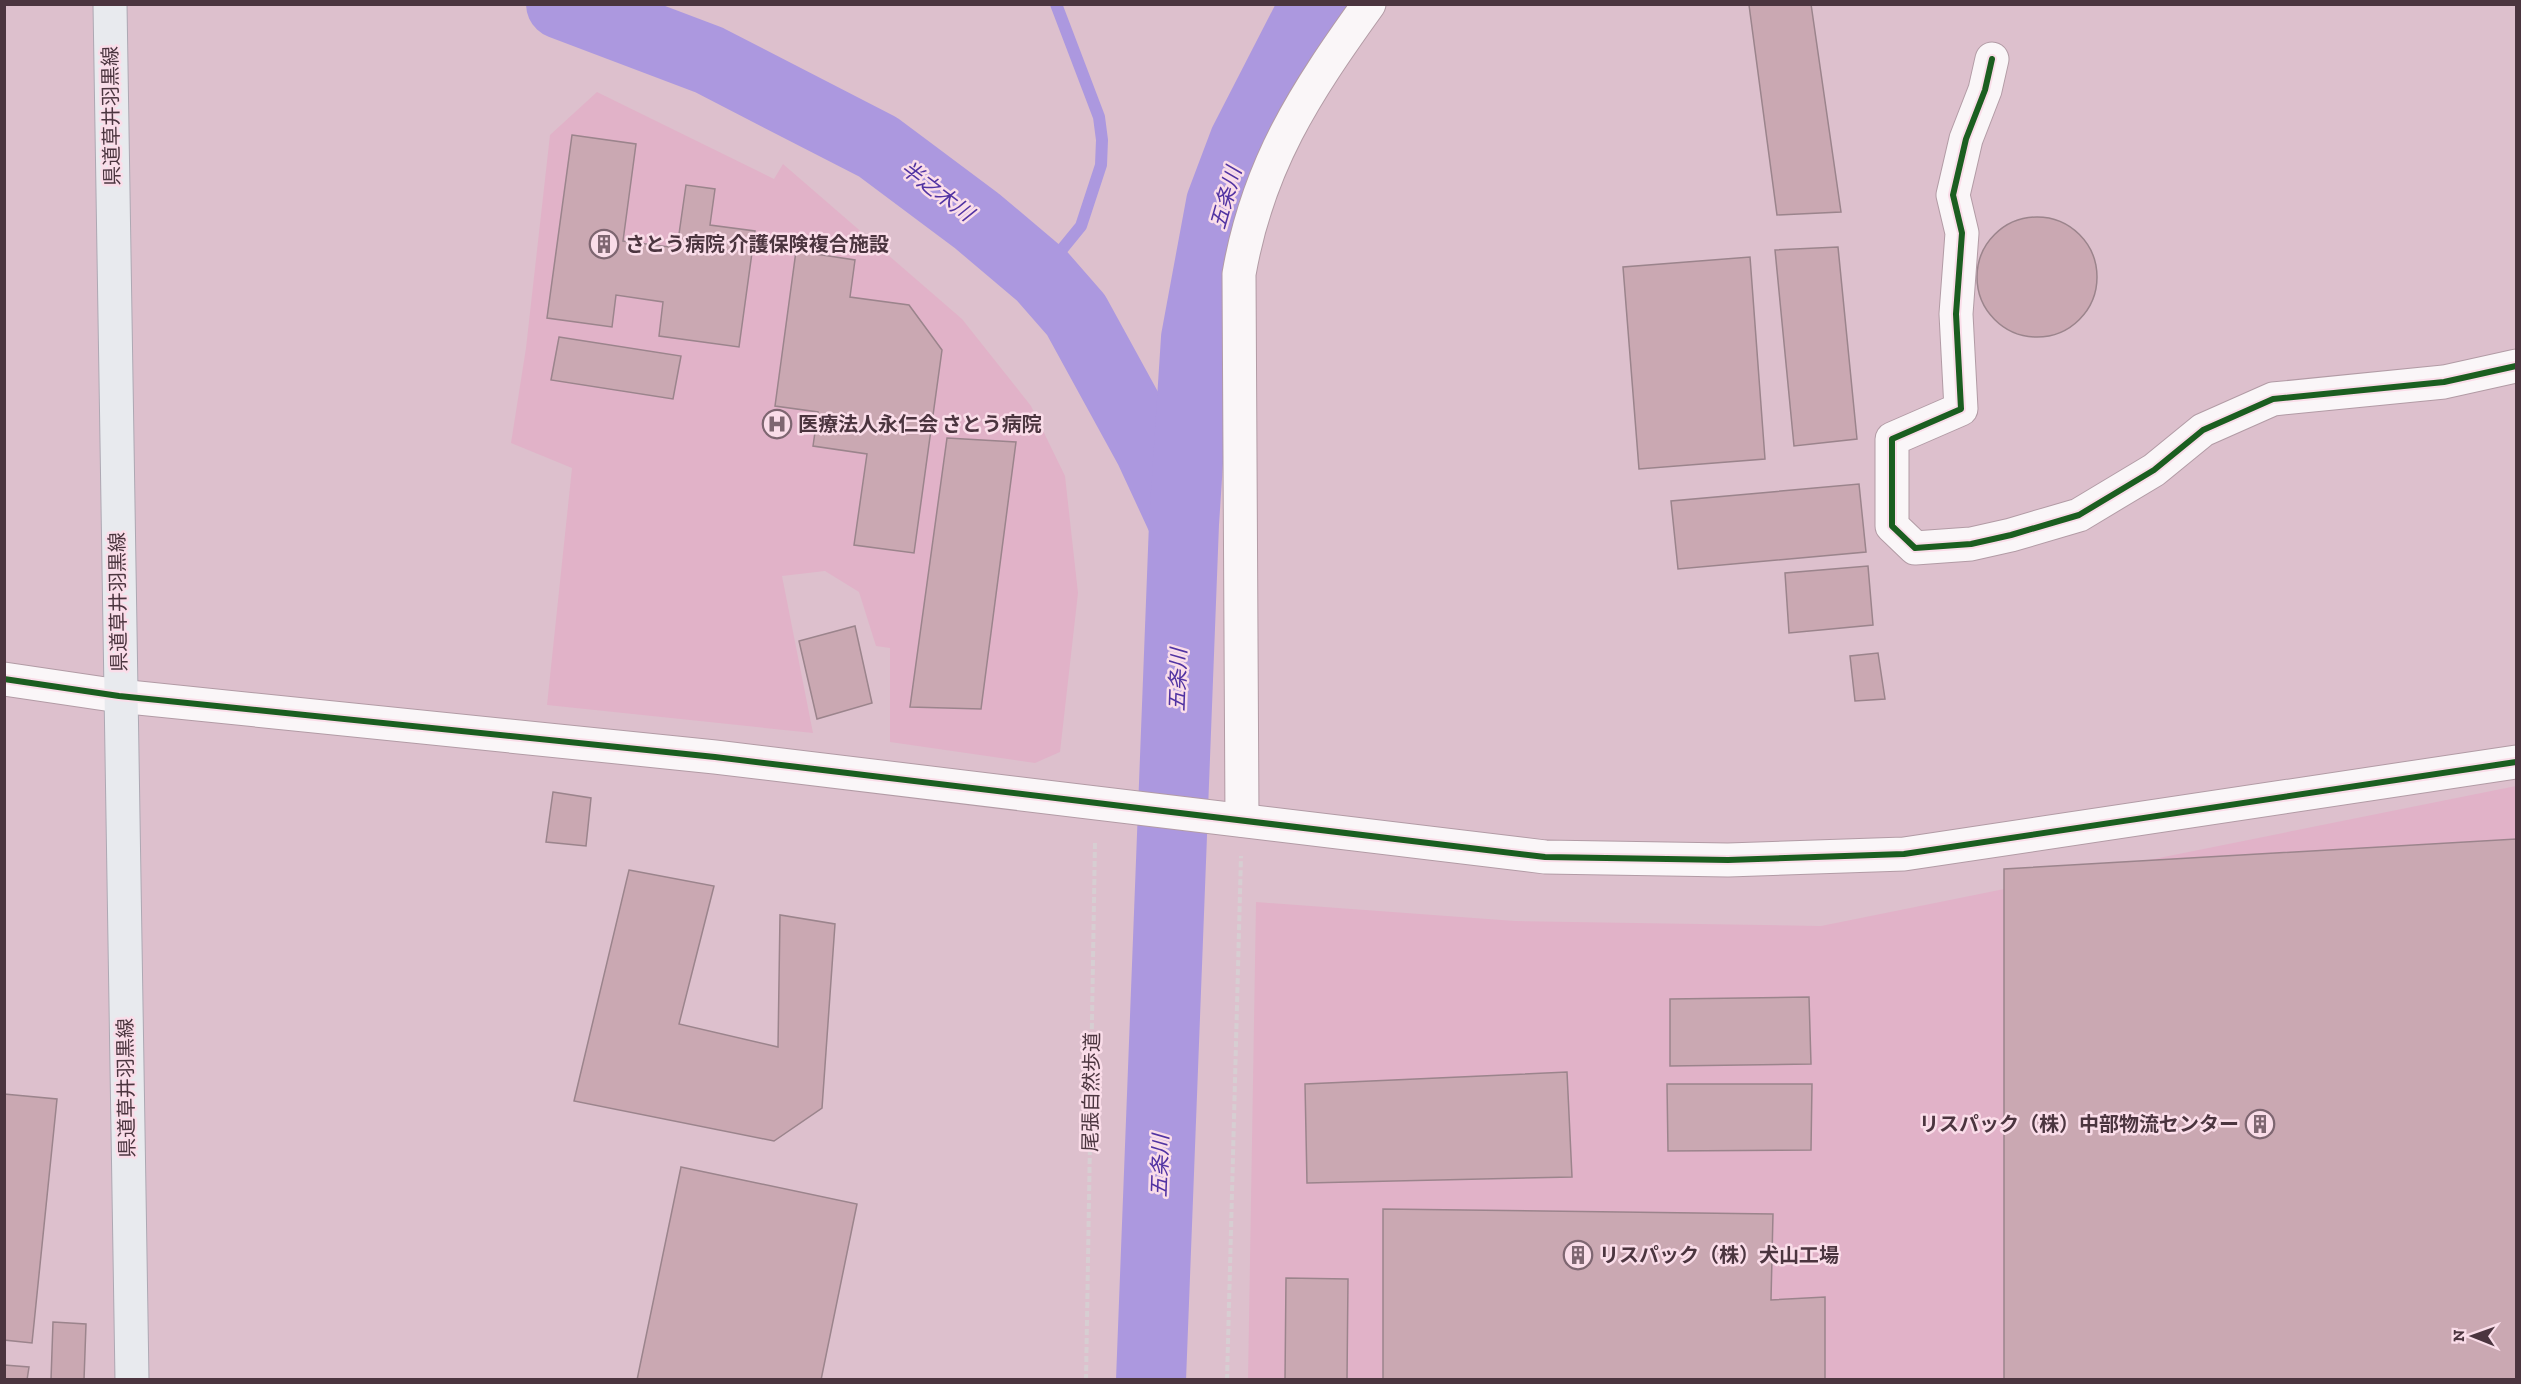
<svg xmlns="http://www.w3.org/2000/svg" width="2521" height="1384" viewBox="0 0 2521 1384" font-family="'Zilla Slab','Noto Sans JP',serif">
<rect width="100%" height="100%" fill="#ddc0cd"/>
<g fill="#e1b2c8">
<path d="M597,92l177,87 9,-15 179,155 69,87 34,70 13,117 -18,159 -25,11 -145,-21v-94l-14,-2 -17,-54 -34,-21 -43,5 31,157 -266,-28 25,-237 -61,-25 15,-95 24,-213z"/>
<path d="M2516,786v593l-1268,1 8,-478 259,19 306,5z"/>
</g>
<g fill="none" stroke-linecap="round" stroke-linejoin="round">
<path stroke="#ac98df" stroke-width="12" d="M1041,275l40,-49 20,-61 1,-25 -3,-23 -43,-113"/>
<g stroke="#ac98df" stroke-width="70">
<path d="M561,4l148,56 169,87 99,74 64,54 35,40 74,135 31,67"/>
<path d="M1151,1380l33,-856 12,-186 25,-135 23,-61 71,-138"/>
</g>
</g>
<g fill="#caa8b2" stroke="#9b848c" stroke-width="1.5">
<path d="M1811,4l30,208 -64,3 -28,-210z"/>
<path d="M572,135l64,9 -13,97 54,7 9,-63 29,4 -5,36 45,6 -16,116 -80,-11 4,-34 -47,-7 -4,32 -65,-9z"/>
<circle cx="2037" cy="277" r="60"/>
<path d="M1838,247l19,192 -63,7 -19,-196z"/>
<path d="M796,251l59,9 -5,37 59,8 33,45 -28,203 -60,-8 13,-91 -54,-8 5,-34 -43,-6z"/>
<path d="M1750,257l15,202 -126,10 -16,-202z"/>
<path d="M559,337l122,19 -8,43 -122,-19z"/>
<path d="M947,438l69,4 -35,267 -71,-2z"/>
<path d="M1859,484l7,68 -188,17 -7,-68z"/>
<path d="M1868,566l5,59 -84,8 -4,-60z"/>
<path d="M855,626l17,77 -55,16 -18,-78z"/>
<path d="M1878,653l7,46 -30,2 -5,-45z"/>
<path d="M553,792l38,6 -5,48 -40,-4z"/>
<path d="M2516,839v541h-512v-511z"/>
<path d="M629,870l85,16 -35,138 99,23 2,-132 55,9 -13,184 -48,33 -200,-40z"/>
<path d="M1809,997l2,67 -141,2v-67z"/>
<path d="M1567,1072l5,105 -265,6 -2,-99z"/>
<path d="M1667,1084h145l-1,66 -143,1z"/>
<path d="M4,1094l53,5 -25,244 -28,-3z"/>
<path d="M681,1167l176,37 -36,176h-184z"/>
<path d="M1383,1209l390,5 -2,86 54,-3v83h-442z"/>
<path d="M1286,1278l62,1 -1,101h-62z"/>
<path d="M53,1322l33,2 -2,56h-33z"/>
<path d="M4,1365l25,2 -2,13h-23z"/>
</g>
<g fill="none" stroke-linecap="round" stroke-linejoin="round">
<g stroke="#b29ba5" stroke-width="35">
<g id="minor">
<path d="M1992,59l-7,31 -19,49 -13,56 9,38 -6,81 5,95 -69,30v87l23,22 56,-4 40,-9 68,-20 75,-45 49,-40 70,-31 171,-17 72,-16"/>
<path d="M4,679l115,17 596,61 830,100 183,3 176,-6 612,-92"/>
<path d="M1242,820l-3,-546c19,-109 66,-181 130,-270"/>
</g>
</g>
<g stroke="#ada8b3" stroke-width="35">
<path id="major" d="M110,4l22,1376"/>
</g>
<g stroke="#d7ced2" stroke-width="4" stroke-dasharray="6 3" stroke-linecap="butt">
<path d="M1086,1380l9,-539"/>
<path d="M1227,1380l14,-524"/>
</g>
<use href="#minor" stroke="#faf6f8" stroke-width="33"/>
<use href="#major" stroke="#e8eaee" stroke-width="33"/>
<g stroke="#fadde9" stroke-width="10">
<g id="cycleway">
<path d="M1992,59l-7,31 -19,49 -13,56 9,38 -6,81 5,95 -69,30v87l23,22 56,-4 40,-9 68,-20 75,-45 49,-40 70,-31 171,-17 72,-16"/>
<path d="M4,679l115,17 596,61 830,100 183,3 176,-6 612,-92"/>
</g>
</g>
<use href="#cycleway" stroke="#1b5e20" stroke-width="6"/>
</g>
<defs>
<g id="building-ring" transform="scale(1.5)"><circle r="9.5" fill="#fadde9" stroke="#7e6671" stroke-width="1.5"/><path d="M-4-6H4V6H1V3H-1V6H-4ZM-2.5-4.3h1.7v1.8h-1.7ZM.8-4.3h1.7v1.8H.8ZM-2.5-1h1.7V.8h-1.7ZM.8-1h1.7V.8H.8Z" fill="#7e6671"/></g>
<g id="hospital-ring" transform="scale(1.5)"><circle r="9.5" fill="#fadde9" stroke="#7e6671" stroke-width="1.5"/><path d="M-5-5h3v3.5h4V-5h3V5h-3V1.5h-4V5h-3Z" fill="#7e6671"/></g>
</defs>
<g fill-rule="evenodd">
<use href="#building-ring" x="604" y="244"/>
<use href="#hospital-ring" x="777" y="424"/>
<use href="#building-ring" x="2260" y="1124"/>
<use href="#building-ring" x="1578" y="1255"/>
</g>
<g text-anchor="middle" stroke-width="5" stroke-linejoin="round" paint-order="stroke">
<g font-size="20" fill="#4b353f" stroke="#fadde9">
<text transform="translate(111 116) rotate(-91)" y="7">県道草井羽黒線</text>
<text transform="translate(118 602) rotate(-91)" y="7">県道草井羽黒線</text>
<text transform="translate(126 1088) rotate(-91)" y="7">県道草井羽黒線</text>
<text transform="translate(1091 1092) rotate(-89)" y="7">尾張自然歩道</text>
</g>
<g font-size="20" font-weight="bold" fill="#4b353f" stroke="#fadde9" text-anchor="start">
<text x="625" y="251">さとう病院 介護保険複合施設</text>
<text x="798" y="431">医療法人永仁会 さとう病院</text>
<text x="2239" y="1131" text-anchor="end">リスパック（株）中部物流センター</text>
<text x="1599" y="1262">リスパック（株）犬山工場</text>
</g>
<g font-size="21" font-style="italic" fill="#5133a2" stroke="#fadde9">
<text transform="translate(937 191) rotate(37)" y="7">半之木川</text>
<text transform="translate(1226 198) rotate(-74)" y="7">五条川</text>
<text transform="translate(1178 680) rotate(-88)" y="7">五条川</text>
<text transform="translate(1160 1166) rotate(-88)" y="7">五条川</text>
</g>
</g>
<rect width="2521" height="1384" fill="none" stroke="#4b353f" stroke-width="12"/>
<g transform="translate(2473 1336) rotate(271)" stroke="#fadde9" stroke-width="4.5" paint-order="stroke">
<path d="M0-4.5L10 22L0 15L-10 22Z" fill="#4b353f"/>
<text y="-9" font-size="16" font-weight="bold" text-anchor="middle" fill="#4b353f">N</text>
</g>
</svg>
